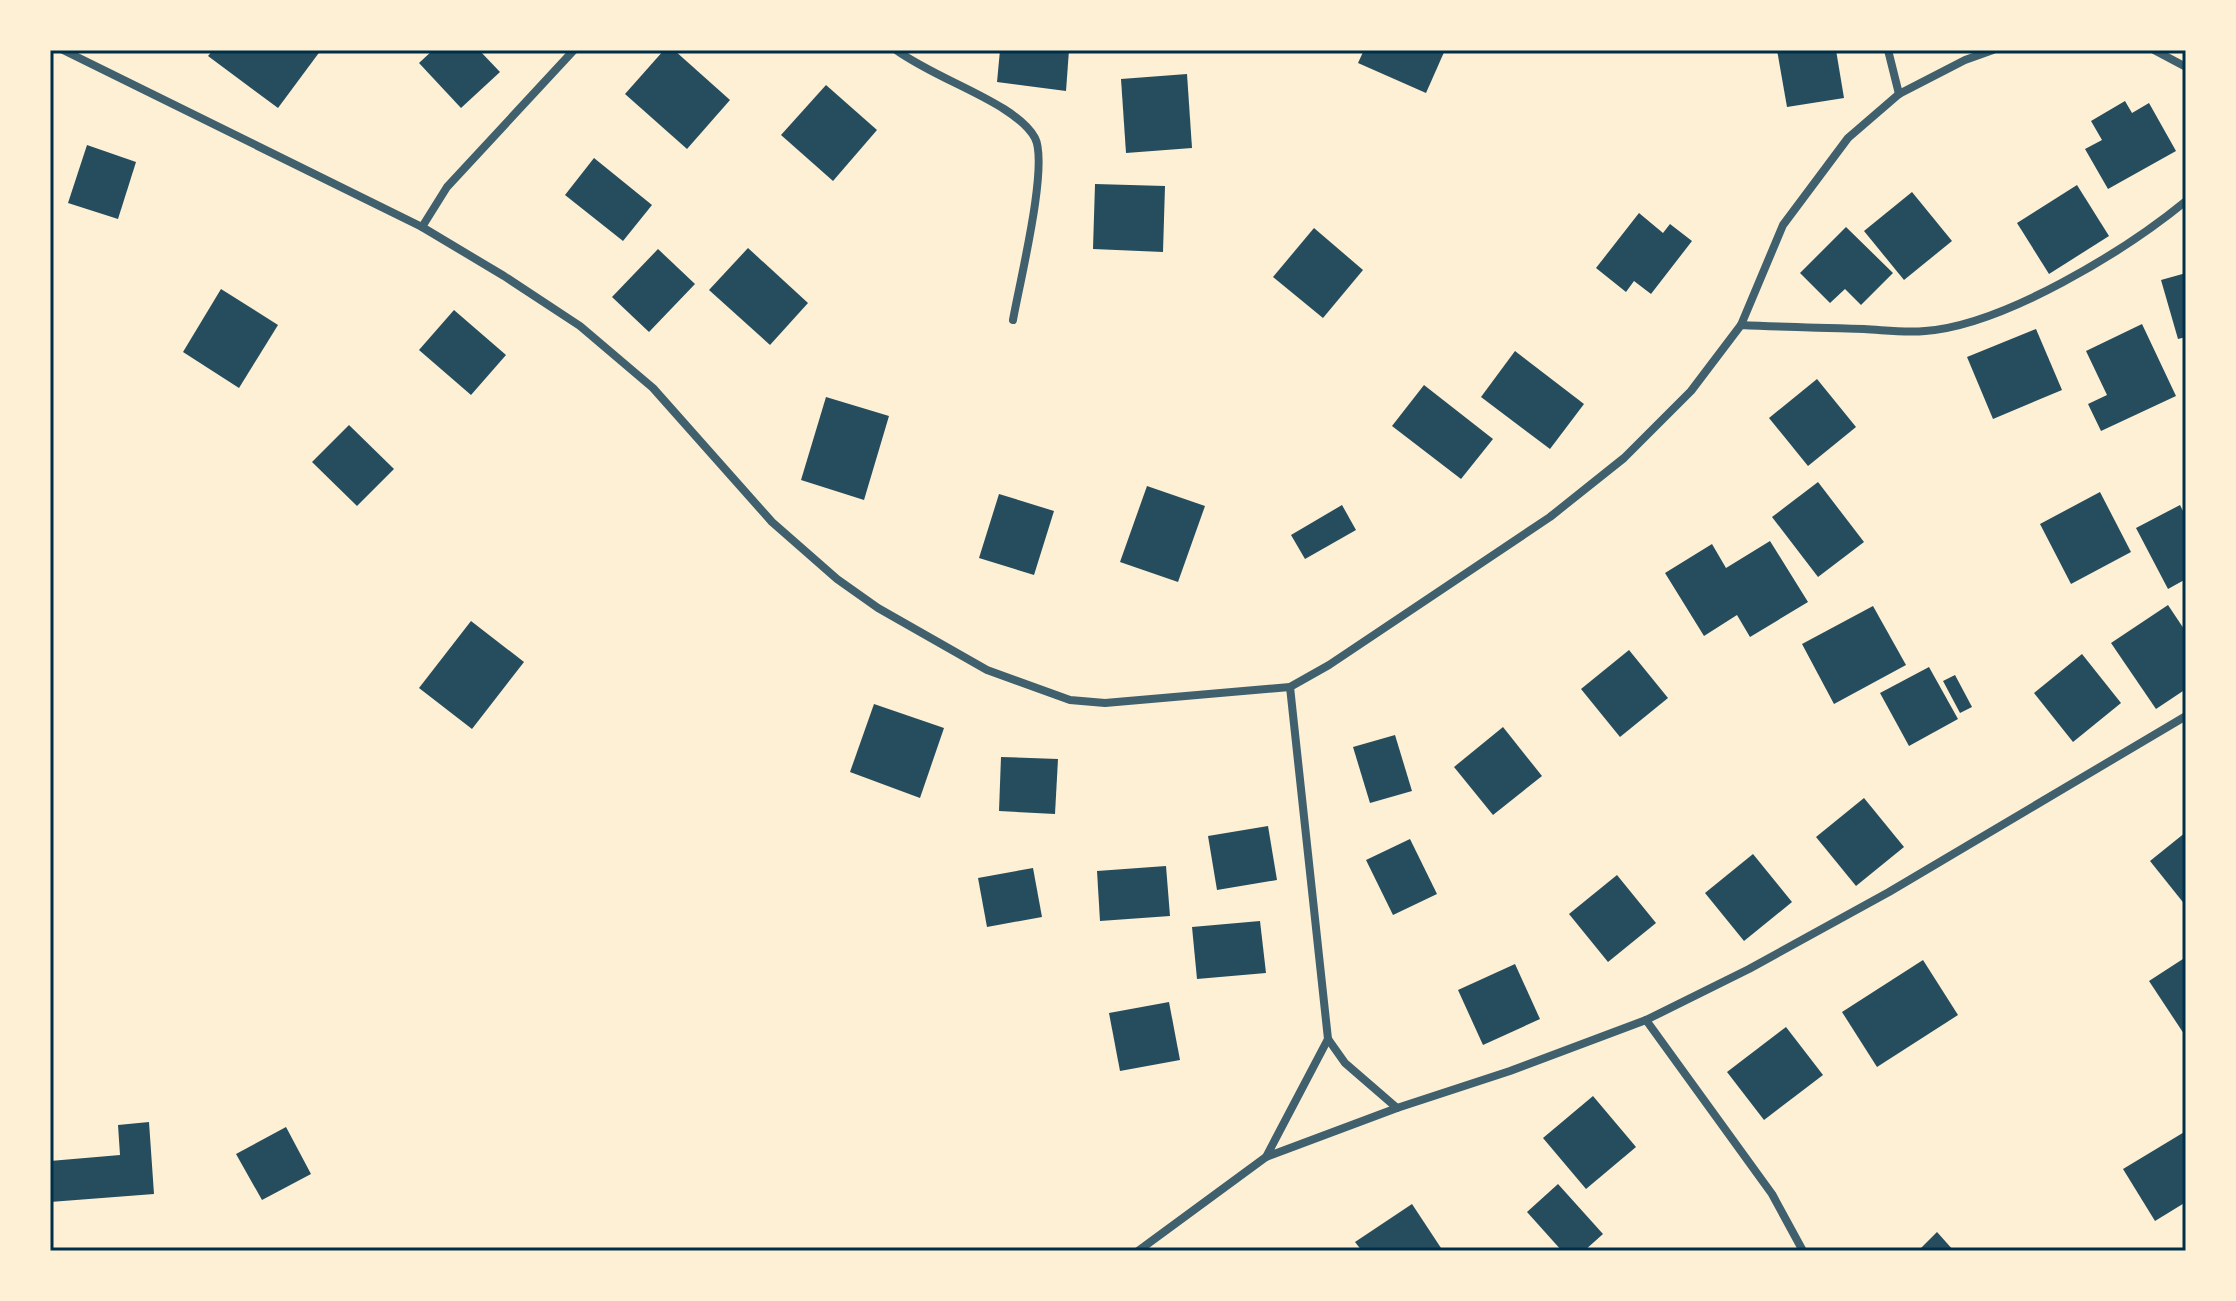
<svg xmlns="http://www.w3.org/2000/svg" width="2236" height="1301" viewBox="0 0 2236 1301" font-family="Lato,sans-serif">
<rect width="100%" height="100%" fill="#fdf0d5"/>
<g fill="#264d5e">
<path d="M213,50h108l-43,58 -70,-52z"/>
<path d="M433,50h46l21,22 -39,36 -42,-45z"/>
<path d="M664,50h10l56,50 -43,49 -62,-55z"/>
<path d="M1000,50h69l-3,41 -69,-9z"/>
<path d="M1364,50h81l-19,43 -68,-30z"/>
<path d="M1777,50h59l8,48 -57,9z"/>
<path d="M1187,74l5,74 -66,5 -5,-74z"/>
<path d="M826,85l51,45 -44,51 -52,-46z"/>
<path d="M2125,101l7,12 17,-10 27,48 -68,38 -23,-40 17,-9 -11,-19z"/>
<path d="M87,145l49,17 -18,57 -50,-16z"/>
<path d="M594,158l58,47 -29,36 -58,-46z"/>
<path d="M1095,184l70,2 -2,66 -70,-3z"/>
<path d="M2077,185l32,51 -60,38 -32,-51z"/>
<path d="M1912,192l40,49 -48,39 -40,-49z"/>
<path d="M1639,213l24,20 7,-9 22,17 -41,53 -17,-13 -8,11 -30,-24z"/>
<path d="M1846,227l47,46 -32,32 -16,-16 -15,14 -30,-30z"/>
<path d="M1314,228l49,42 -40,48 -50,-41z"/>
<path d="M748,248l60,55 -38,42 -61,-55z"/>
<path d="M658,249l37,35 -46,48 -37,-35z"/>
<path d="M2186,273v64l-8,2 -17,-59z"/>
<path d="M221,289l57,36 -39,63 -56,-36z"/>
<path d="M454,310l52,45 -35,40 -52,-45z"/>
<path d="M2142,324l34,72 -75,35 -13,-27 19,-9 -21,-44z"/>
<path d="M2036,329l26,61 -69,29 -26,-62z"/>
<path d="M1515,351l69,53 -34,45 -69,-52z"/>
<path d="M1817,379l39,48 -48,39 -39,-48z"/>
<path d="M1424,385l69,54 -32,40 -69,-53z"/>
<path d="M826,397l63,19 -25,84 -63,-20z"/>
<path d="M349,425l45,44 -37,37 -45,-44z"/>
<path d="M1818,482l46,60 -46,35 -46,-60z"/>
<path d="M1147,486l58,20 -27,76 -58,-20z"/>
<path d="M2100,492l31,60 -60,32 -31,-60z"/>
<path d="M999,494l55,17 -20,64 -55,-17z"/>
<path d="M1342,505l14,25 -51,29 -14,-24z"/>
<path d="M2180,505l6,12v62l-18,10 -32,-61z"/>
<path d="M1770,541l38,61 -58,35 -13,-22 -33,21 -39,-63 47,-29 14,24z"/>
<path d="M2168,605l18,27v57l-30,20 -45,-66z"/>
<path d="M1873,606l33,59 -72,39 -32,-60z"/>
<path d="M471,621l53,41 -52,67 -53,-41z"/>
<path d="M1629,650l39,48 -48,39 -39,-48z"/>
<path d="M2082,654l39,49 -48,39 -39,-49z"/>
<path d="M1929,667l29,52 -49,27 -29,-53z"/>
<path d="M1955,675l17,32 -12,6 -17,-32z"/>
<path d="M874,704l70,24 -24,70 -70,-26z"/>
<path d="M1503,727l39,49 -49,39 -39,-48z"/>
<path d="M1395,735l17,56 -42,12 -17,-56z"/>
<path d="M1001,757l57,2 -3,55 -56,-3z"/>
<path d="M1864,798l40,49 -48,39 -40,-49z"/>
<path d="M1268,826l9,54 -60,10 -9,-54z"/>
<path d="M2186,832v74l-36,-45z"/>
<path d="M1410,839l27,55 -44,21 -27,-55z"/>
<path d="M1753,854l39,48 -48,39 -39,-48z"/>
<path d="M1166,866l4,50 -70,5 -3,-50z"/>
<path d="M1033,868l9,49 -55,10 -9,-49z"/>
<path d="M1617,875l39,48 -48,39 -39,-48z"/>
<path d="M1260,921l6,52 -69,6 -5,-52z"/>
<path d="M2186,957v80l-37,-56z"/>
<path d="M1923,960l35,55 -81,52 -35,-55z"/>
<path d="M1515,964l25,55 -57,26 -25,-55z"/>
<path d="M1169,1002l11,58 -60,11 -11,-58z"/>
<path d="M1786,1027l37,48 -59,45 -37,-48z"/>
<path d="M1593,1096l43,51 -50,42 -43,-51z"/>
<path d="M149,1122l5,72 -104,8v-41l70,-6 -2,-30z"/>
<path d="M286,1127l25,47 -49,26 -26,-46z"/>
<path d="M2186,1131v71l-31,19 -32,-52z"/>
<path d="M1558,1184l45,50 -19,17h-22l-35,-39z"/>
<path d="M1412,1204l31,47h-81l-7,-9z"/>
<path d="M1937,1232l17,19h-36z"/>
</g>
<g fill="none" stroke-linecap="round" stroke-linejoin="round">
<g stroke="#3f606c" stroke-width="8">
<path d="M63,50l359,177 82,49 76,50 73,62 119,134 65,57 41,29 109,62 83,30 35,3 185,-16 39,-22 221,-148 74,-59 67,-67 50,-66c41,2 82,3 123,4 20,1 41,4 61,2 79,-6 200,-80 261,-130"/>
<path d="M896,50c34,24 73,37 108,59 11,7 25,18 31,29 14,27 -16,147 -22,182"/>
<path d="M1888,50l11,44"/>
<path d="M2154,50l32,17"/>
<path d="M422,227l25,-40 127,-137"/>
<path d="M1741,325l42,-100 65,-87 51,-44 66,-34 28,-10"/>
<path d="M1290,687l38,352 17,24 52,45 113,-37 136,-51 103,-51 140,-77 297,-176"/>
<path d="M1646,1020l126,174 31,57"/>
<path d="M1328,1039l-62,118 131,-49"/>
<path d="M1138,1251l128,-94"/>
</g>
</g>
<rect width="2236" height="1301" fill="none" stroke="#fdf0d5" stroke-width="104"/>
<rect x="52" y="52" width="2132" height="1197" fill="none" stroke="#003049" stroke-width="3"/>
</svg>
